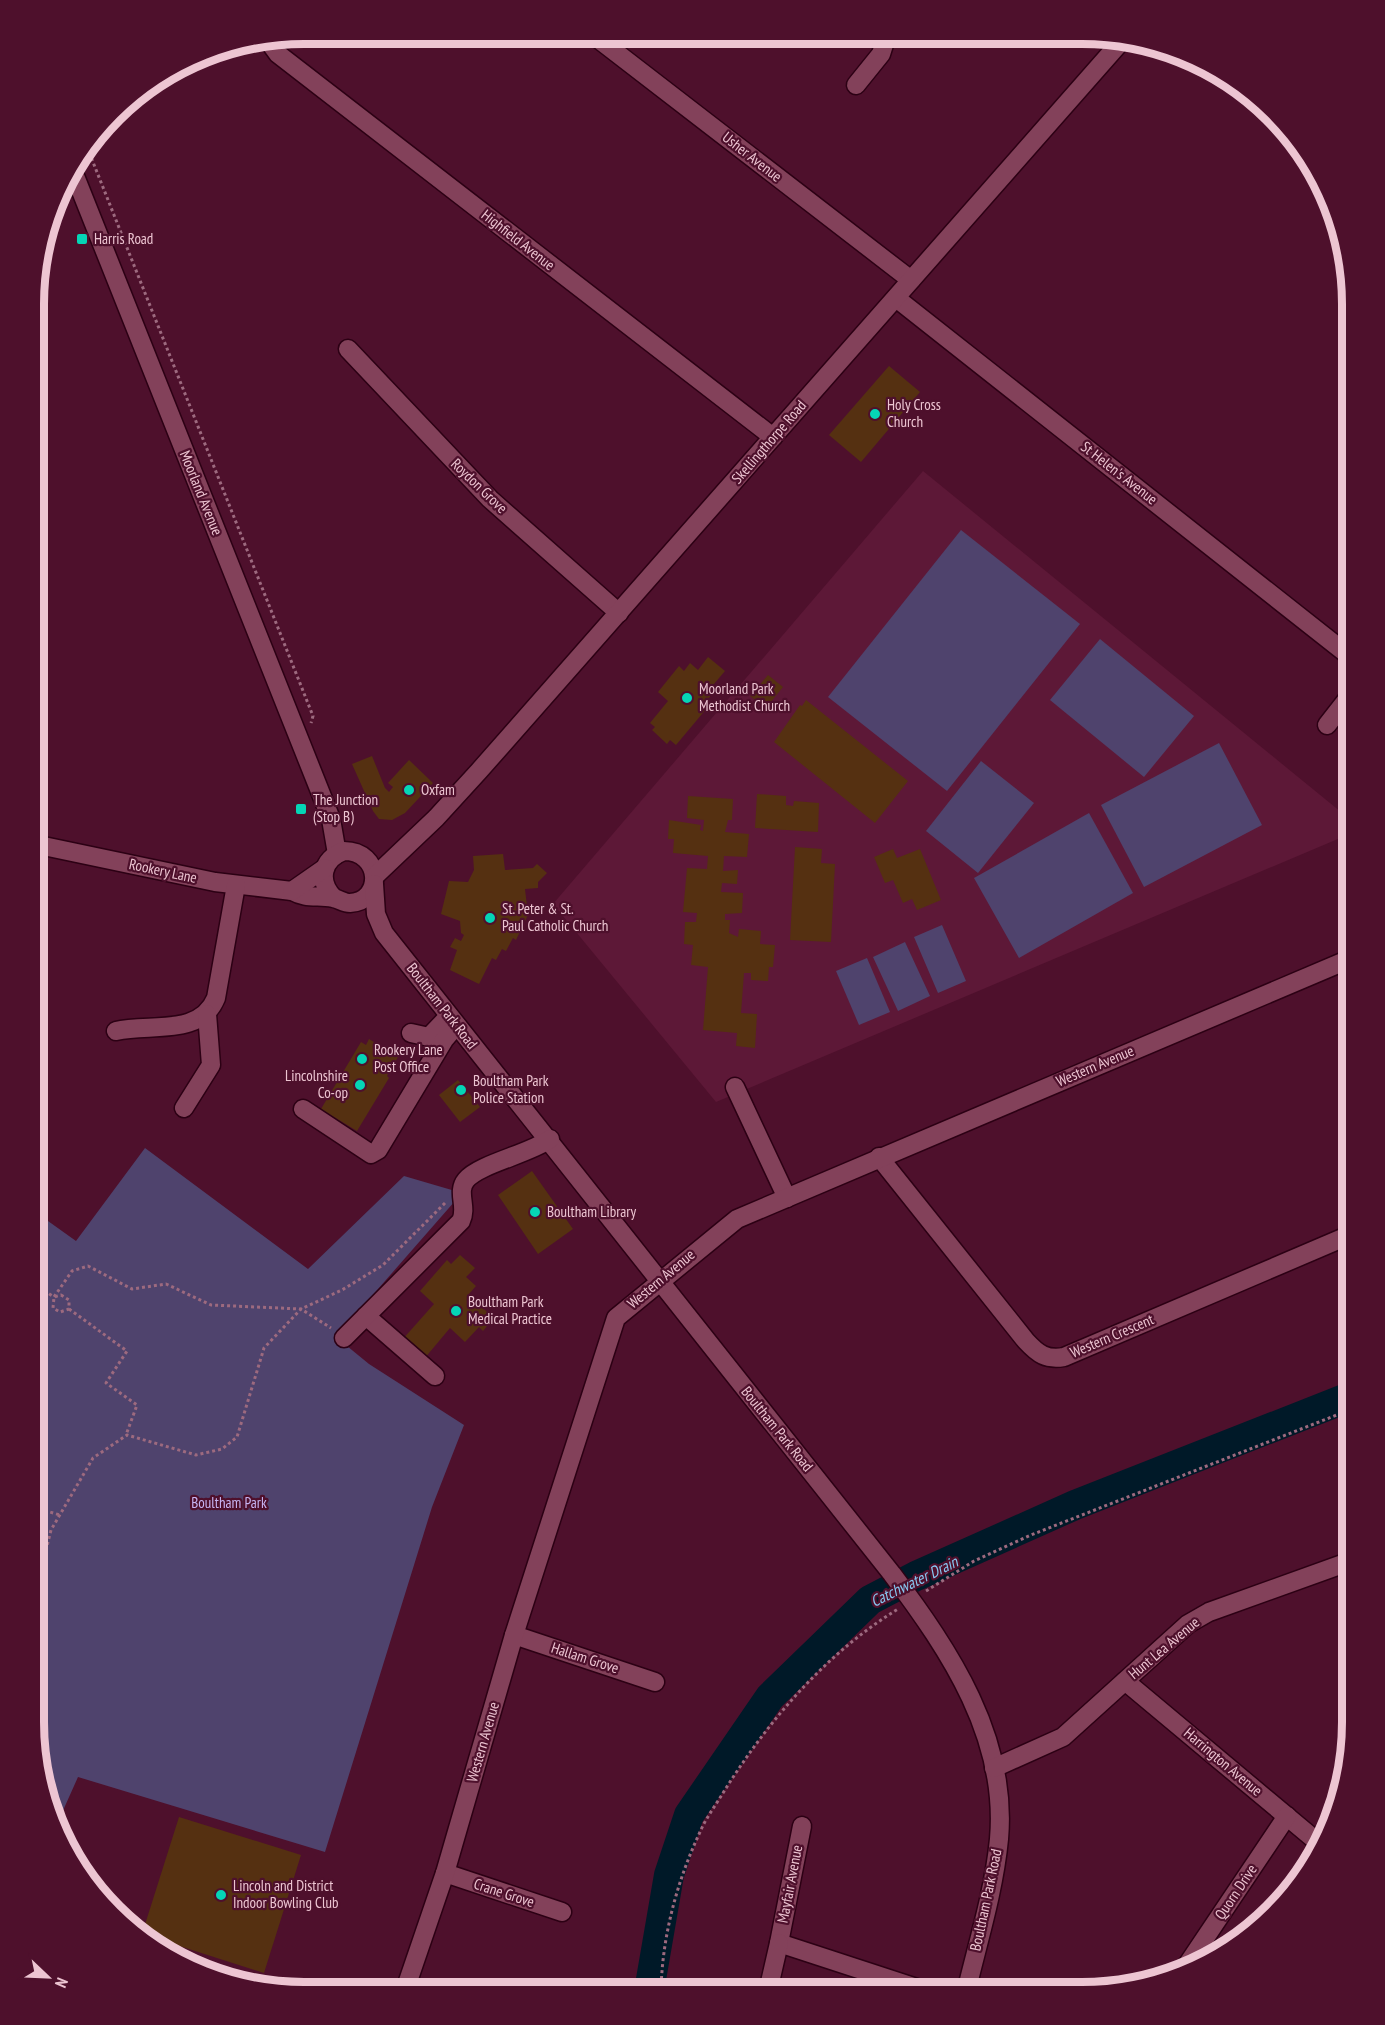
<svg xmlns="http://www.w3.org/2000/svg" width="1385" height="2025" viewBox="0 0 1385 2025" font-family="'PT Sans Narrow',sans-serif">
<rect width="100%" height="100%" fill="#4e102c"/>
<path fill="#5d1837" d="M923,471l429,350v12l-636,269 -163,-198z"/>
<g fill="#4f436d">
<path d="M961,530l119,94 -133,167 -119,-94z"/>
<path d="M1100,639l94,77 -50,61 -94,-77z"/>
<path d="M1219,743l43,82 -118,62 -43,-82z"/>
<path d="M981,761l53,42 -56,70 -52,-42z"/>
<path d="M1089,813l44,80 -114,65 -45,-80z"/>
<path d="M942,925l24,56 -28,12 -24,-56z"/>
<path d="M905,942l25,54 -32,15 -25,-54z"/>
<path d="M867,958l23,54 -31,13 -23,-54z"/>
<path d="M145,1148l163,121 96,-93 58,17 -126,144 33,27 95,61 -32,82 -107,345 -247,-75 -21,47 -24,-102 1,-511 42,30z"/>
</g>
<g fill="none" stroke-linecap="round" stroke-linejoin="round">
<path stroke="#001928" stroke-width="30" d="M649,1991l20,-116 20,-60 81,-118 100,-97 46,-24 159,-71 277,-109"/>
</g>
<g fill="#553011">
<path d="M889,366l31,26 -59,70 -32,-27z"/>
<path d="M708,657l17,14 -17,20 4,3 -9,11 4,3 -31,37 -6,-5 -3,4 -15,-14 3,-3 -5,-4 18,-22 -10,-9 21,-26 5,5 6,-8 8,7z"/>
<path d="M768,675l15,12 -17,21 -16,-12z"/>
<path d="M806,700l102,81 -33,42 -101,-81 26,-37 2,1z"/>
<path d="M372,756l13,32 4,4 4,-5 -5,-4 21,-23 24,23 -28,30 -13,7 -13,-1 -6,-8 -21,-47z"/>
<path d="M757,794l29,2v9l7,1 1,-5 25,2 -1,29 -63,-4z"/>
<path d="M688,796l45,3 -1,21h-4l-3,12 24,2 -2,23 -23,-1 -1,15 15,-1 -1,14 -15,-1 -1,9 22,1 -1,20 -17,1v6h5l-1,13 9,4 1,-8 22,2 -1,13 15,1 -2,22h-4l-1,14 -17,-1v-7h-7l-3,40 16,1 -2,34 -19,-2 1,-13 -34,-3 5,-63 -17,-2 2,-20 -9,-1 1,-22h11l1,-9 -14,-1 4,-44 20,1 1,-13 -35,-3 1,-14h-6l1,-19 32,5 -1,5 3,1 1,-11 -17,-2z"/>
<path d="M795,847l27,2 -1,14 14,1 -4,78 -41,-2z"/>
<path d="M893,849l4,9 23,-9 21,51 -24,10 -5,-11 -9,4 -10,-23 -8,3 -11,-26z"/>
<path d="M503,854l2,16 28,-2 4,-4 10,9 -9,9v6l-13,1 3,26 -12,25 -3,-2 -7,13 -4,-2 -6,11 -4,-2 -13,26 -29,-14 7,-20 -7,-3 5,-9 6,3 3,-6 -3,-2 -1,-12 -19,-7 8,-33 19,1 6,-12 -1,-14z"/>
<path d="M369,1039l29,18 -11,19 2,2 -32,53 -36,-22 40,-67 5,3z"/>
<path d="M458,1080l22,27 -20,15 -21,-27z"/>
<path d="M532,1171l41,58 -35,25 -40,-59z"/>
<path d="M460,1255l15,13 -9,9 10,9 -8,9 26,23 -11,13 -4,-4 -14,15 -15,-14 -26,31 -22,-19 32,-36 -14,-13 27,-31 4,4z"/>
<path d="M179,1817l122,38 -37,118 -122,-39z"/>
</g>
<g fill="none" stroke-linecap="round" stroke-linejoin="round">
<g stroke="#2c0014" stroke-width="21">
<g id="minor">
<path d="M592,34l319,246"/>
<path d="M267,39l11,15 495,383"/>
<path d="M856,85l25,-31 6,-19"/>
<path d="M71,166l260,653 6,35"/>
<path d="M896,298l456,360"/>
<path d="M348,349l142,150 129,114"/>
<path d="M1352,471v-2"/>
<path d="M1327,725l25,-32"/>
<path d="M34,844l181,38 77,9c14,8 26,4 41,7 6,1 11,5 17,5 34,-2 32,-52 -6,-52 -22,8 -27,30 -10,47"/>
<path d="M375,876l61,-58 43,-47 646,-734"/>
<path d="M374,884l2,30 8,19 508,641c58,77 116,164 107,265 -5,52 -21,103 -33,153"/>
<path d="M292,891l33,-23"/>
<path d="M116,1031c34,-8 84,6 100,-33l20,-113"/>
<path d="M411,1033l18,4 20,-21"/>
<path d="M735,1087l52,111"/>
<path d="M184,1108l27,-43 -4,-51"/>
<path d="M303,1109l68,45 7,-4 66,-110 12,-14"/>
<path d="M879,1157l147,184c12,13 20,19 38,16l288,-123"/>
<path d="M366,1316l69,60"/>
<path d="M344,1338l117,-117c7,-14 -5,-29 5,-41 13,-16 63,-26 84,-41"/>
<path d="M514,1635l141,47"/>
<path d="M1125,1681l195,163"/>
<path d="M994,1768l69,-31 125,-113 21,-12 142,-51"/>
<path d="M802,1826l-23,117 150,49"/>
<path d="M445,1873l117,39"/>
<path d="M1185,1968l102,-152"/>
<path d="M405,1990l40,-117 69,-238 102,-317 121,-99 615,-261"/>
<path d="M768,1991l11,-48"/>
</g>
</g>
<g stroke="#9d6a7f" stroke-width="3" stroke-dasharray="3 3" stroke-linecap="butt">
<path d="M87,147l226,569 -2,7"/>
<path d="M34,1284l20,13 18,-26 16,-5 44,23 34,-5 45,21 90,4 30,19"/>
<path d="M61,1295l8,5v9l-9,3 -7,-4 1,-11z"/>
<path d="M69,1309l58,42 -21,32 31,22 -11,30"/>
<path d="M33,1507l27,8"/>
<path d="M926,1591l48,-30 57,-26 321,-126"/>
<path d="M33,1603l18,-73 42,-72 34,-23 69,20 26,-6 15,-12 27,-89 37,-39 41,-19 41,-25 62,-62"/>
<path d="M661,1991c1,-54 16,-110 39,-159 6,-14 15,-26 23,-39 44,-71 103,-140 175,-184"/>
</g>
<use href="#minor" stroke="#83415a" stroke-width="18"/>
</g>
<g fill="#05d5b6" stroke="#4e102c" stroke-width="2">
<rect x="76" y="233" width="12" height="12" rx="3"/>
<circle cx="875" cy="414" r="6"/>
<circle cx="687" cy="698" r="6"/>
<circle cx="409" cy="790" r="6"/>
<rect x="295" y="803" width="12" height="12" rx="3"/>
<circle cx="490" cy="918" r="6"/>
<circle cx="362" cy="1059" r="6"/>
<circle cx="360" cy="1085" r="6"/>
<circle cx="461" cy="1090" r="6"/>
<circle cx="535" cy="1212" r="6"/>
<circle cx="456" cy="1311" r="6"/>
<circle cx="221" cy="1895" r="6"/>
</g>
<g text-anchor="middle" stroke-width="4.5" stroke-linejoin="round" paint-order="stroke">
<g font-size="15" fill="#edc5d2" stroke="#4e102c">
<text transform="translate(752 157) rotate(38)" y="5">Usher Avenue</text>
<text transform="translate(518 240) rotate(38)" y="5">Highfield Avenue</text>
<text transform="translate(769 442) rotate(-49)" y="5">Skellingthorpe Road</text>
<text transform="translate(1119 473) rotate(38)" y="5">St Helen's Avenue</text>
<text transform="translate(479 486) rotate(44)" y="5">Roydon Grove</text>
<text transform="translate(201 493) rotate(68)" y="5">Moorland Avenue</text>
<text transform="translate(163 871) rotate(12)" y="5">Rookery Lane</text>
<text transform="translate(442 1006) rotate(52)" y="5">Boultham Park Road</text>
<text transform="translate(1095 1066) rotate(-23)" y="5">Western Avenue</text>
<text transform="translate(661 1279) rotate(-40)" y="5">Western Avenue</text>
<text transform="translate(1112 1336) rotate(-23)" y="5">Western Crescent</text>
<text transform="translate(777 1429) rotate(51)" y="5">Boultham Park Road</text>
<text transform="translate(1164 1648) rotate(-40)" y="5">Hunt Lea Avenue</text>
<text transform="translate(585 1658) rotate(18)" y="5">Hallam Grove</text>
<text transform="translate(483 1742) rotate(-74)" y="5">Western Avenue</text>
<text transform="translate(1223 1762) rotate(40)" y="5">Harrington Avenue</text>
<text transform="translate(790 1884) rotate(-79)" y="5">Mayfair Avenue</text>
<text transform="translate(1236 1892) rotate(-56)" y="5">Quorn Drive</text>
<text transform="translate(504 1893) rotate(18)" y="5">Crane Grove</text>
<text transform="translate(986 1900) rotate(-78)" y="5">Boultham Park Road</text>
</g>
<g font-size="15" fill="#edc5d2" stroke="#4e102c" text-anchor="start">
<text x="94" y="244">Harris Road</text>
<text x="887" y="410">Holy Cross<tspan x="887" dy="17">Church</tspan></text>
<text x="699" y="694">Moorland Park<tspan x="699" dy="17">Methodist Church</tspan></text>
<text x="421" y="795">Oxfam</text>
<text x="313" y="805">The Junction<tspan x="313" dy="17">(Stop B)</tspan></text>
<text x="502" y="914">St. Peter &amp; St.<tspan x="502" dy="17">Paul Catholic Church</tspan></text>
<text x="374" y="1055">Rookery Lane<tspan x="374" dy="17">Post Office</tspan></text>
<text x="348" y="1081" text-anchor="end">Lincolnshire<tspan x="348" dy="17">Co-op</tspan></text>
<text x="473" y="1086">Boultham Park<tspan x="473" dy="17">Police Station</tspan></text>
<text x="547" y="1217">Boultham Library</text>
<text x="468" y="1307">Boultham Park<tspan x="468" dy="17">Medical Practice</tspan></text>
<text x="233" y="1891">Lincoln and District<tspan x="233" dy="17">Indoor Bowling Club</tspan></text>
</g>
<g font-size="15" fill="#c7b5f3" stroke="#4e102c">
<text x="229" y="1508">Boultham Park</text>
</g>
<g font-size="16" font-style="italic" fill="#88c8f1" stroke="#4e102c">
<text transform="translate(914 1581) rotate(-26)" y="6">Catchwater Drain</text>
</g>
</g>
<path d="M0 0H1385V2025H0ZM304 44H1082A260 260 0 0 1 1342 304V1722A260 260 0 0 1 1082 1982H304A260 260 0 0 1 44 1722V304A260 260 0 0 1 304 44Z" fill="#4e102c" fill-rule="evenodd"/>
<path fill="none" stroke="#edc5d2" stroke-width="8" d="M304 44H1082A260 260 0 0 1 1342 304V1722A260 260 0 0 1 1082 1982H304A260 260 0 0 1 44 1722V304A260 260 0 0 1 304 44Z"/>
<g transform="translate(48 1977) rotate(113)" stroke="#4e102c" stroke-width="4.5" paint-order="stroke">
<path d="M0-4.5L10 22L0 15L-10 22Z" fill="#edc5d2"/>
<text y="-9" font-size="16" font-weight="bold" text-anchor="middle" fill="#edc5d2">N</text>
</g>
</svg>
